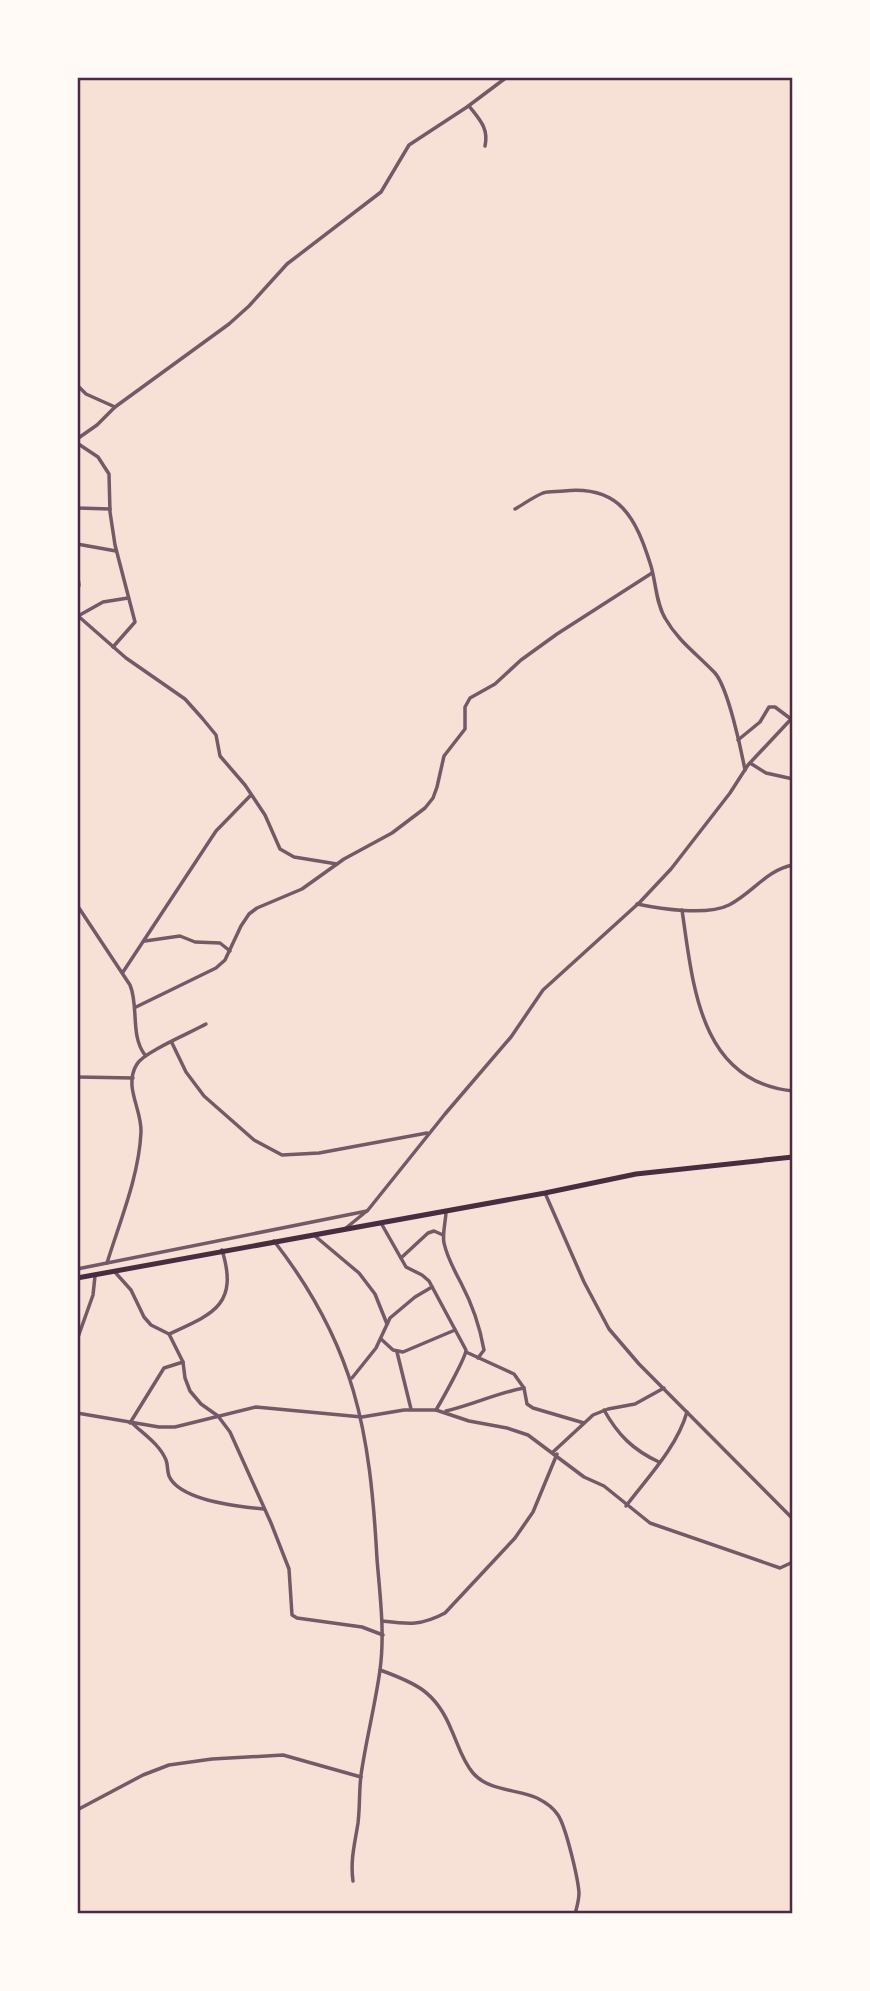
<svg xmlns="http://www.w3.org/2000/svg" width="870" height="1991" viewBox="0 0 870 1991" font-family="'Source Sans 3',sans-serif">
<rect width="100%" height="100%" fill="#f7e1d7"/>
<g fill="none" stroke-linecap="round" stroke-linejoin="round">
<g stroke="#755966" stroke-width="3.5">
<path d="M469,106c10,13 20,22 16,40"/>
<path d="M77,385l9,9 29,13"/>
<path d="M77,439l20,-14 18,-18 114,-83 20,-18 38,-42 94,-72 28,-47 58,-38 40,-30"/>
<path d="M77,443l21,14 11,17 1,38 5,33 20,77 -22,25"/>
<path d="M77,508l33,1"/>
<path d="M515,509c9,-5 18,-12 28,-16 6,-2 15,-1 21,-2 56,-6 72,27 87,75 5,17 5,37 14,52 13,23 32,36 50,55 13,15 26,76 30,97"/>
<path d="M77,544l39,7"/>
<path d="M77,572l2,13 -2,5"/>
<path d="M77,615l49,43 59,41 17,19 14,17 4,21 25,29 20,30 15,34 14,8 43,7"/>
<path d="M78,616l25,-14 25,-4"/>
<path d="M793,677v1"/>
<path d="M738,740l22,-18 9,-15h6l16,12"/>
<path d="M750,763l16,10 27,6"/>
<path d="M637,904c24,5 70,12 92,1 24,-12 37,-35 64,-40"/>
<path d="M77,905l53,80c9,21 0,51 15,70"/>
<path d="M682,910c11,74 17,172 111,181"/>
<path d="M145,941l35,-5 15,6 25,1 10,8"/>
<path d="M123,972l93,-141 34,-35"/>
<path d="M136,1007l80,-39 9,-8 16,-34 8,-12 8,-6 45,-19 42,-30 48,-26 33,-25 8,-10 4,-11 7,-31 21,-27v-22l5,-9 25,-14 26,-24 36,-26 95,-61"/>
<path d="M172,1043l14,29 18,24 50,44 28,15 37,-2 108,-20"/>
<path d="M77,1077l56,1"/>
<path d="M545,1193l39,89 25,47 30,35 154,155"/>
<path d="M446,1211c0,10 -4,22 -2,32 3,14 10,27 17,40 11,21 19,44 23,67l-6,8"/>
<path d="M381,1223l25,44 16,8 7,6 37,69c0,7 -24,50 -30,60"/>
<path d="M346,1228l22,-18 77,-96 66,-77 32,-47 97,-88 31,-33 59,-76 18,-28 45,-48"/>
<path d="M315,1236l44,37 16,21 12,30"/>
<path d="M274,1241c81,104 96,189 103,318 3,37 8,74 3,111 -5,36 -14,70 -19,105 -2,16 -1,32 -3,48 -3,20 -8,37 -5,58"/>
<path d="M401,1258l27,-25 6,-2 9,4"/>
<path d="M107,1263c13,-42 32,-87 34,-131 1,-23 -18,-46 -4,-68 7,-12 55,-32 69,-40"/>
<path d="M77,1269l290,-58"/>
<path d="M114,1271l17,19 13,27 7,8 18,9c44,-20 70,-29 53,-84"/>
<path d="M169,1334l14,28 2,16 5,13 11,13 17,12 12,16 41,91 18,46 3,46 5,3 65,9 21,8"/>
<path d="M381,1339l12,11 10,2 52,-22"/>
<path d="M77,1340l16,-45 2,-19"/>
<path d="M397,1352l14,57"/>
<path d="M466,1352l48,22 10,14 3,16 6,4 51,15"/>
<path d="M352,1378l24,-30 14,-30 25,-21 17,-10"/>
<path d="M604,1410c14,25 29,40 55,52"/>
<path d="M446,1411c26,-6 51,-18 78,-23"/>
<path d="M77,1413l82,14h16l81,-20 106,10 42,-7h32l33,11 38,7 21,7 56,42 20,9 46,37 130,45 13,-6"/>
<path d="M130,1423l34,-55 19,-6"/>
<path d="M133,1424c12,11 27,21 33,36 2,5 1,11 3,16 11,25 72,31 95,33"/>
<path d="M553,1452l40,-37 15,-6 27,-5 29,-16"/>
<path d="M626,1506c22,-29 51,-59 61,-94"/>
<path d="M382,1621c26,3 39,5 63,-8l70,-75 18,-26 24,-58"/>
<path d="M380,1670c36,13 56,22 71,59 7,15 11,31 22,44 15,18 44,16 64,25 8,4 16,9 21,17 8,12 20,63 21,78 0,7 -2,14 -4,21"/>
<path d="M77,1810l66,-35 26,-10 43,-6 71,-4 78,22"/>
</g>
<path stroke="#4a2c40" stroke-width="5" d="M77,1278l468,-85 91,-19 157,-17"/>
</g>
<rect width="870" height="1991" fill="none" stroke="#fffaf5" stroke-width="158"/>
<rect x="79" y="79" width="712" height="1833" fill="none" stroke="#4a2c40" stroke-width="2.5"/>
</svg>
